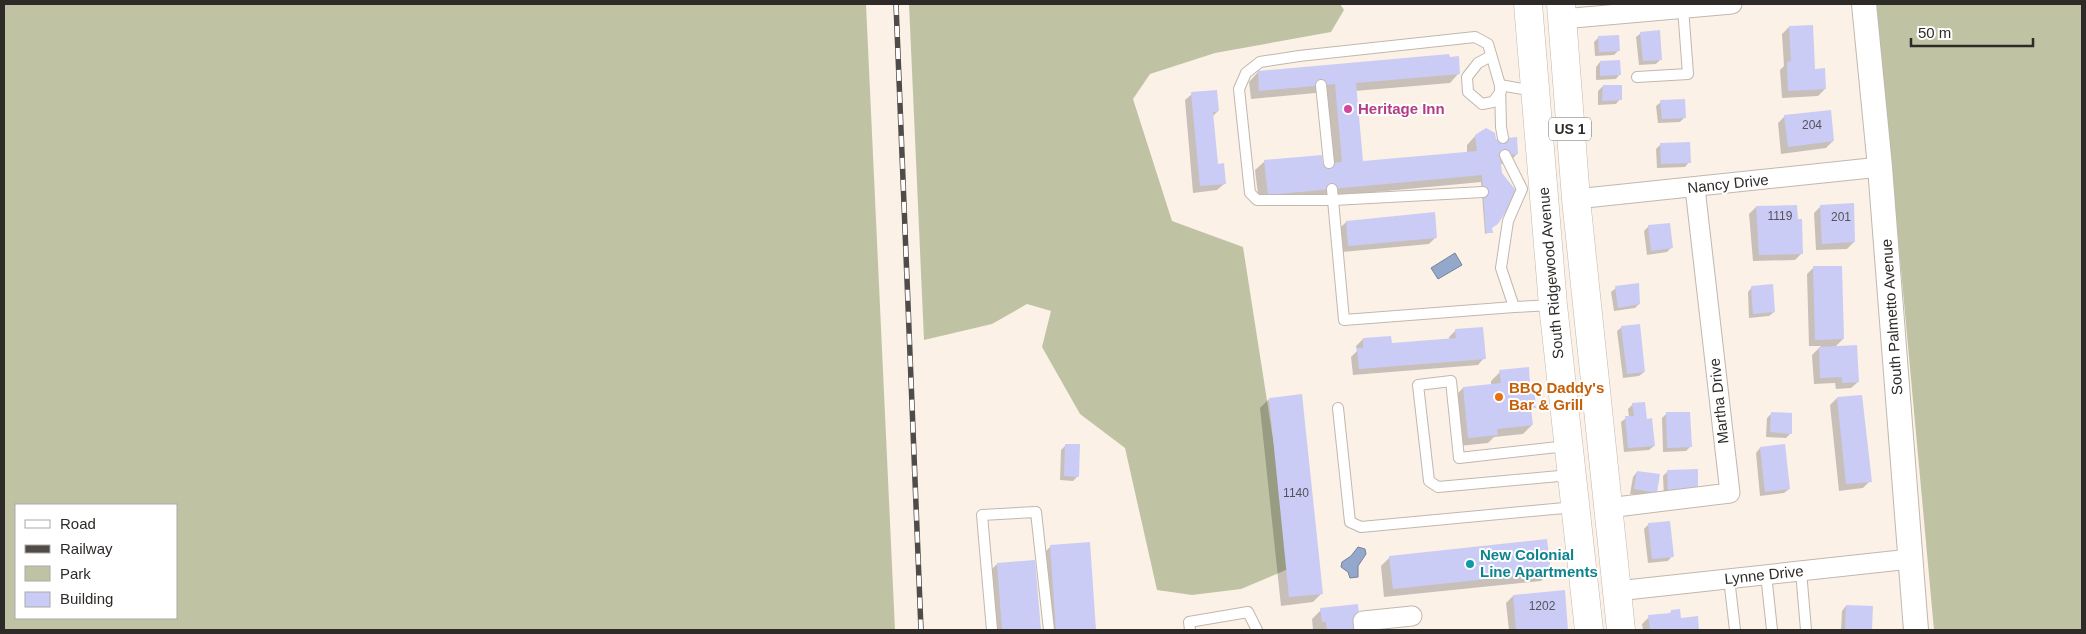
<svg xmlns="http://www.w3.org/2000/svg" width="2086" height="634" viewBox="0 0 2086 634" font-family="Helvetica,sans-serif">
<rect width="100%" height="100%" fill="#fbf1e7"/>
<g fill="#bfc3a4" fill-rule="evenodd">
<path d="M4,4h862l29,626h-891zM16,505h160v113h-160z"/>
<path d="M909,4h431l4,6 -13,22 -116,21 -65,21 -17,25 39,122 71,26 50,320 -52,22 -49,6 -35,-5 -32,-142 -45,-34 -38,-67 9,-36 -24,-7 -35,20 -68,16z"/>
<path d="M1872,4h210v626h-148l-41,-448 -4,-5z"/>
</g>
<g fill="#94a8cb" stroke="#75829a">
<path d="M1455,253l7,12 -24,14 -7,-11z"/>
<path d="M1358,547l7,2 1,5 -8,12v11l-8,1 -2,-6 -7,-5 1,-5 9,-6z"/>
</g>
<g fill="#0003">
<path d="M1789,27l36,62 -7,7 -36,2 -2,-28 4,-4 -2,-32z"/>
<path d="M1641,33l20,26 -5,5 -17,1 -3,-28z"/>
<path d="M1599,37l20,13 -5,5 -19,1 -1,-14z"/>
<path d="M1600,62l20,12 -4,5 -20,1v-13z"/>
<path d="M1258,72l201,1 -9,10 -95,8 7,71 105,-9v-8l9,-10 19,6 22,13 -9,9 -8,1 -9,64 1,4 -7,2 -4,-52 -222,21 -4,-33 10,-9 57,4 11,-1 -7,-72 -75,7 -2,-17z"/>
<path d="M1603,86l17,13 -4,5 -18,1v-14z"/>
<path d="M1192,94l26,17 -6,6 5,48 7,19 -7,6 -24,3 -8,-93z"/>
<path d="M1661,102l24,15 -5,5 -22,1 -2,-17z"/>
<path d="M1785,116l48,25 -7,7 -45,6 -3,-31z"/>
<path d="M1661,144l28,18 -4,5 -28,1 -1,-19z"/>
<path d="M1821,206l33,36 -7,7 -31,1 -2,-37z"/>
<path d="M1756,207l46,46 -7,7 -42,1 -4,-47z"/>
<path d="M1346,222l90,15 -7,7 -87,8 -3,-23z"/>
<path d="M1649,226l23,21 -5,5 -20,3 -3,-24z"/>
<path d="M1814,267l29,72 -9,9 24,34 -7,6 -15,1 -1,-6 -21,1 -2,-29 9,-9h-12l-2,-72z"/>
<path d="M1752,287l22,25 -5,4 -20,2 -1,-26z"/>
<path d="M1616,288l23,16 -4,4 -21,3 -3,-19z"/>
<path d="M1622,327l22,45 -5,4 -16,2 -6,-47z"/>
<path d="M1456,330l28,28 -6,7 -125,10 -2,-18 6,-6 -1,-5 7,-7 28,6 58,-5v-3z"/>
<path d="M1500,372l29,14 6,21 -5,5 2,13 -9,9 -29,3 -6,6 -29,3 -5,-49 9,-9 28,-3v-4z"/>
<path d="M1837,398l33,83 -7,7 -24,3 -9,-86z"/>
<path d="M1269,399l53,194 -9,9 -32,4 -21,-198z"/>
<path d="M1633,404l13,16 8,26 -5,4 -25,2 -3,-30 5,-4 3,-1 -1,-8z"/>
<path d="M1666,414l24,33 -4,4 -23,1 -1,-34z"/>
<path d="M1771,414l20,19 -5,5 -20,-1 1,-19z"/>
<path d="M1066,445l12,31 -5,5 -13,-1 1,-30z"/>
<path d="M1760,448l29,41 -5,4 -24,3 -4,-43z"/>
<path d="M1696,471l-32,28 -1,-23 4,-4z"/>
<path d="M1637,472l19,20 -5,5 -21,-3 3,-17z"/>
<path d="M1649,524l23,32 -4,5 -20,2 -4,-34z"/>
<path d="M1089,544l6,86h-48l-5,-75 9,-9z"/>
<path d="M1390,557l160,15 -9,9 -157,16 -3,-31z"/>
<path d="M1034,561l6,69h-45l-5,-59 7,-7z"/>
<path d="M1564,591l3,39h-58l-3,-27 7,-7z"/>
<path d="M1846,606l26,1 -1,23h-30l1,-19z"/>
<path d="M1321,610l38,12 -7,6 1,2h-40l-1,-11z"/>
<path d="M1672,611l8,8 17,-1 1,12h-55l-1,-6 7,-7 19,-2z"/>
</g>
<g fill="#cbccf5">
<path d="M1813,25l2,44 10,-1 1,21 -38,2 -1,-29 4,-1 -2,-35z"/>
<path d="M1660,30l2,30 -19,1 -3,-29z"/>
<path d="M1619,35l1,16 -21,1 -1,-16z"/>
<path d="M1449,54l1,3 9,-1 1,18 -104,9 7,78 114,-10 -2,-16 11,-7 9,5 1,6 21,-2 1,17 -18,2 2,17 16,20 -20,31 -6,4 1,5h-7l-4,-58 -214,20 -4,-35 58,-5 1,9 19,-2 -7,-78 -76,7 -1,-20z"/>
<path d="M1620,60l1,15 -21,1v-15z"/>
<path d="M1603,85h19v15l-20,1z"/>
<path d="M1217,90l2,21 -6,1 5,52 6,-1 2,21 -26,2 -9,-94z"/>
<path d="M1685,99l1,19 -24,1 -2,-19z"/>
<path d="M1831,110l3,31 -46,6 -4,-32z"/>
<path d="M1690,142l1,21 -30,1 -1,-21z"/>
<path d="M1854,203l1,39 -33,2 -2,-39z"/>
<path d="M1797,205l1,14h4l1,35 -44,1 -3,-49z"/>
<path d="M1435,212l2,26 -89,8 -2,-25z"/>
<path d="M1670,223l3,25 -22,3 -3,-26z"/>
<path d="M1813,266h29l2,73 -29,1z"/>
<path d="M1639,283l1,21 -22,4 -3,-22z"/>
<path d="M1773,284l2,28 -22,2 -2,-28z"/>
<path d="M1640,324l5,48 -18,2 -6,-48z"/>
<path d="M1483,327l3,32 -127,10 -2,-21h6v-10l28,-2 1,7 64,-5 -1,-9z"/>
<path d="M1857,345l2,37 -17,1v-6l-22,1 -1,-31z"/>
<path d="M1529,367l1,18h4l2,23h-5l2,17 -36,4 1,6 -30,3 -5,-51 38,-4 -2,-13z"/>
<path d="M1302,394l21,200 -34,3 -20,-199z"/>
<path d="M1862,395l10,87 -26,2 -9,-87z"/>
<path d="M1645,402l2,17 5,-1 3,28 -27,2 -3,-32h9l-2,-13z"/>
<path d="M1666,412h24l2,35 -25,1z"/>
<path d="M1771,412l21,1v21l-22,-2z"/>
<path d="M1065,444h15l-1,33 -15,-1z"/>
<path d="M1785,444l5,45 -25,3 -5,-45z"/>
<path d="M1698,469v25l-30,1 -1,-25z"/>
<path d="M1637,471l23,3 -3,19 -23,-4z"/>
<path d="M1670,521l4,36 -22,2 -4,-36z"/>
<path d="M1547,539l4,33 -158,17 -4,-33z"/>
<path d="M1090,542l6,88h-40l-6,-85z"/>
<path d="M1035,560l6,70h-39l-5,-67z"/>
<path d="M1565,590l3,40h-52l-3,-35z"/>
<path d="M1358,604l2,18 -7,1 1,7h-27l-1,-8h-4l-2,-14z"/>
<path d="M1846,605l27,1 -1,24h-27z"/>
<path d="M1680,609l1,9 17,-2 1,14h-49l-2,-15 23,-2v-3z"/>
</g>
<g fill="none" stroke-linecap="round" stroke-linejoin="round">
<g stroke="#c1b7ae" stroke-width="12">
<g id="service">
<path d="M1491,56l-13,7 -11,14 1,15 14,12 11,-2 8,-11"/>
<path d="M1637,77l51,-3 -5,-66"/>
<path d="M1321,85l8,78"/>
<path d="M1500,85l34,6"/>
<path d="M1332,189l12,131 170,-13 -13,-39 7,-47 14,-32 -17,-34"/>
<path d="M1483,192l-150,8h-76l-7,-7 -11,-104 7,-16 14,-11 39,-6 176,-19 13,7 12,41 1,42 2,11"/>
<path d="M1514,307l39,-2"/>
<path d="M1338,408l12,114 11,5 214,-20"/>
<path d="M1567,446l-108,12 -8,-77 -33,4 11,96 9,6 132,-12"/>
<path d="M1801,571l5,59"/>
<path d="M1766,574l6,56"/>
<path d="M1729,578l6,52"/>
<path d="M992,630l-10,-115 54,-3 13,118"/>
<path d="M1190,630l-1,-8 59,-10 9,18"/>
</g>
</g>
<g stroke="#c1b7ae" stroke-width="21">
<g id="minor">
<path d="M1562,19l170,-15"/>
<path d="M1576,199l304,-32"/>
<path d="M1608,508l122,-15 -35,-305"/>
<path d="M1617,591l293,-32"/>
<path d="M1364,630l-1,-9 49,-5"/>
</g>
</g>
<g stroke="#c1b7ae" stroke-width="26">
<path id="tertiary" d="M1864,4l16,163 36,463"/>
</g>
<g stroke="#c1b7ae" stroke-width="29">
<g id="primary">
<path d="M1528,4l25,301 36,325"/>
<path d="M1561,4l15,195 45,431"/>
</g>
</g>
<use href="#service" stroke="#fff" stroke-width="10"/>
<use href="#minor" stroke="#fff" stroke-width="19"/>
<use href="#tertiary" stroke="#fff" stroke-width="24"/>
<use href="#primary" stroke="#fff" stroke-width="28"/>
<g stroke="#504b47" stroke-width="5.5">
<path id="rail" d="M896,4l25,626"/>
</g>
<use href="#rail" stroke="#fff" stroke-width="4" stroke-dasharray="11" stroke-linecap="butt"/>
</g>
<circle fill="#d1479c" stroke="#fff" stroke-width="2" cx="1348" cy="109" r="5"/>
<circle fill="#e8710a" stroke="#fff" stroke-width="2" cx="1499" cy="397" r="5"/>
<circle fill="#0f9aa8" stroke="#fff" stroke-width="2" cx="1470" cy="564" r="5"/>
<g text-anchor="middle" stroke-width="4" stroke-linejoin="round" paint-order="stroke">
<g font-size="12" fill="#55525a">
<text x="1812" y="129">204</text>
<text x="1780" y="220">1119</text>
<text x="1841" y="221">201</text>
<text x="1296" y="497">1140</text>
<text x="1542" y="610">1202</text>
</g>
<rect fill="#fff" stroke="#6d6a68" stroke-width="1" x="1549" y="117.5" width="42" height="23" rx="4"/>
<g font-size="14" font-weight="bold" fill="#2e2a27">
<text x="1570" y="134">US 1</text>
</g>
<g font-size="15" font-weight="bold" fill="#b23c85" stroke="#fff" text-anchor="start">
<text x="1358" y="114">Heritage Inn</text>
</g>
<g font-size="15" fill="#2e2a27" stroke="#fff">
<text transform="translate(1728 184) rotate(-6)" y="5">Nancy Drive</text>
<text transform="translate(1551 273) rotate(-95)" y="5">South Ridgewood Avenue</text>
<text transform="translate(1892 317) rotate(-94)" y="5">South Palmetto Avenue</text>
<text transform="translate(1719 401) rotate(-96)" y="5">Martha Drive</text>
<text transform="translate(1764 575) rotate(-6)" y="5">Lynne Drive</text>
</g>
<g font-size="15" font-weight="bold" fill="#c56008" stroke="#fff" text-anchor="start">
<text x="1509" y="393">BBQ Daddy's<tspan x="1509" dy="17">Bar &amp; Grill</tspan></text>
</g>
<g font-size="15" font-weight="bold" fill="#0d838f" stroke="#fff" text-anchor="start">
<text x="1480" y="560">New Colonial<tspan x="1480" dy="17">Line Apartments</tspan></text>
</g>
</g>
<rect width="2086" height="634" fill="none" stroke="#2e2a27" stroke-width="10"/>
<rect x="15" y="504" width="162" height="115" fill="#ffffff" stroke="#abaaa9"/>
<rect x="25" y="520" width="25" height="8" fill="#ffffff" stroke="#abaaa9"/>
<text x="60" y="529" font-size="15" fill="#2e2a27">Road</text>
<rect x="25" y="545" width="25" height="8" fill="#504b47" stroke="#abaaa9"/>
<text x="60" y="554" font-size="15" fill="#2e2a27">Railway</text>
<rect x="25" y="566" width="25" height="15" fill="#bfc3a4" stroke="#abaaa9"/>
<text x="60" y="579" font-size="15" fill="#2e2a27">Park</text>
<rect x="25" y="592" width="25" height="15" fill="#cbccf5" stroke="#abaaa9"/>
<text x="60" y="604" font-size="15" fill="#2e2a27">Building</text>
<path d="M1911 38v8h122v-8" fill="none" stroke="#2e2a27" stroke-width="2.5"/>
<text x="1918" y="38" font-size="15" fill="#2e2a27" stroke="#ffffff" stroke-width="4" paint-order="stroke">50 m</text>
</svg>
